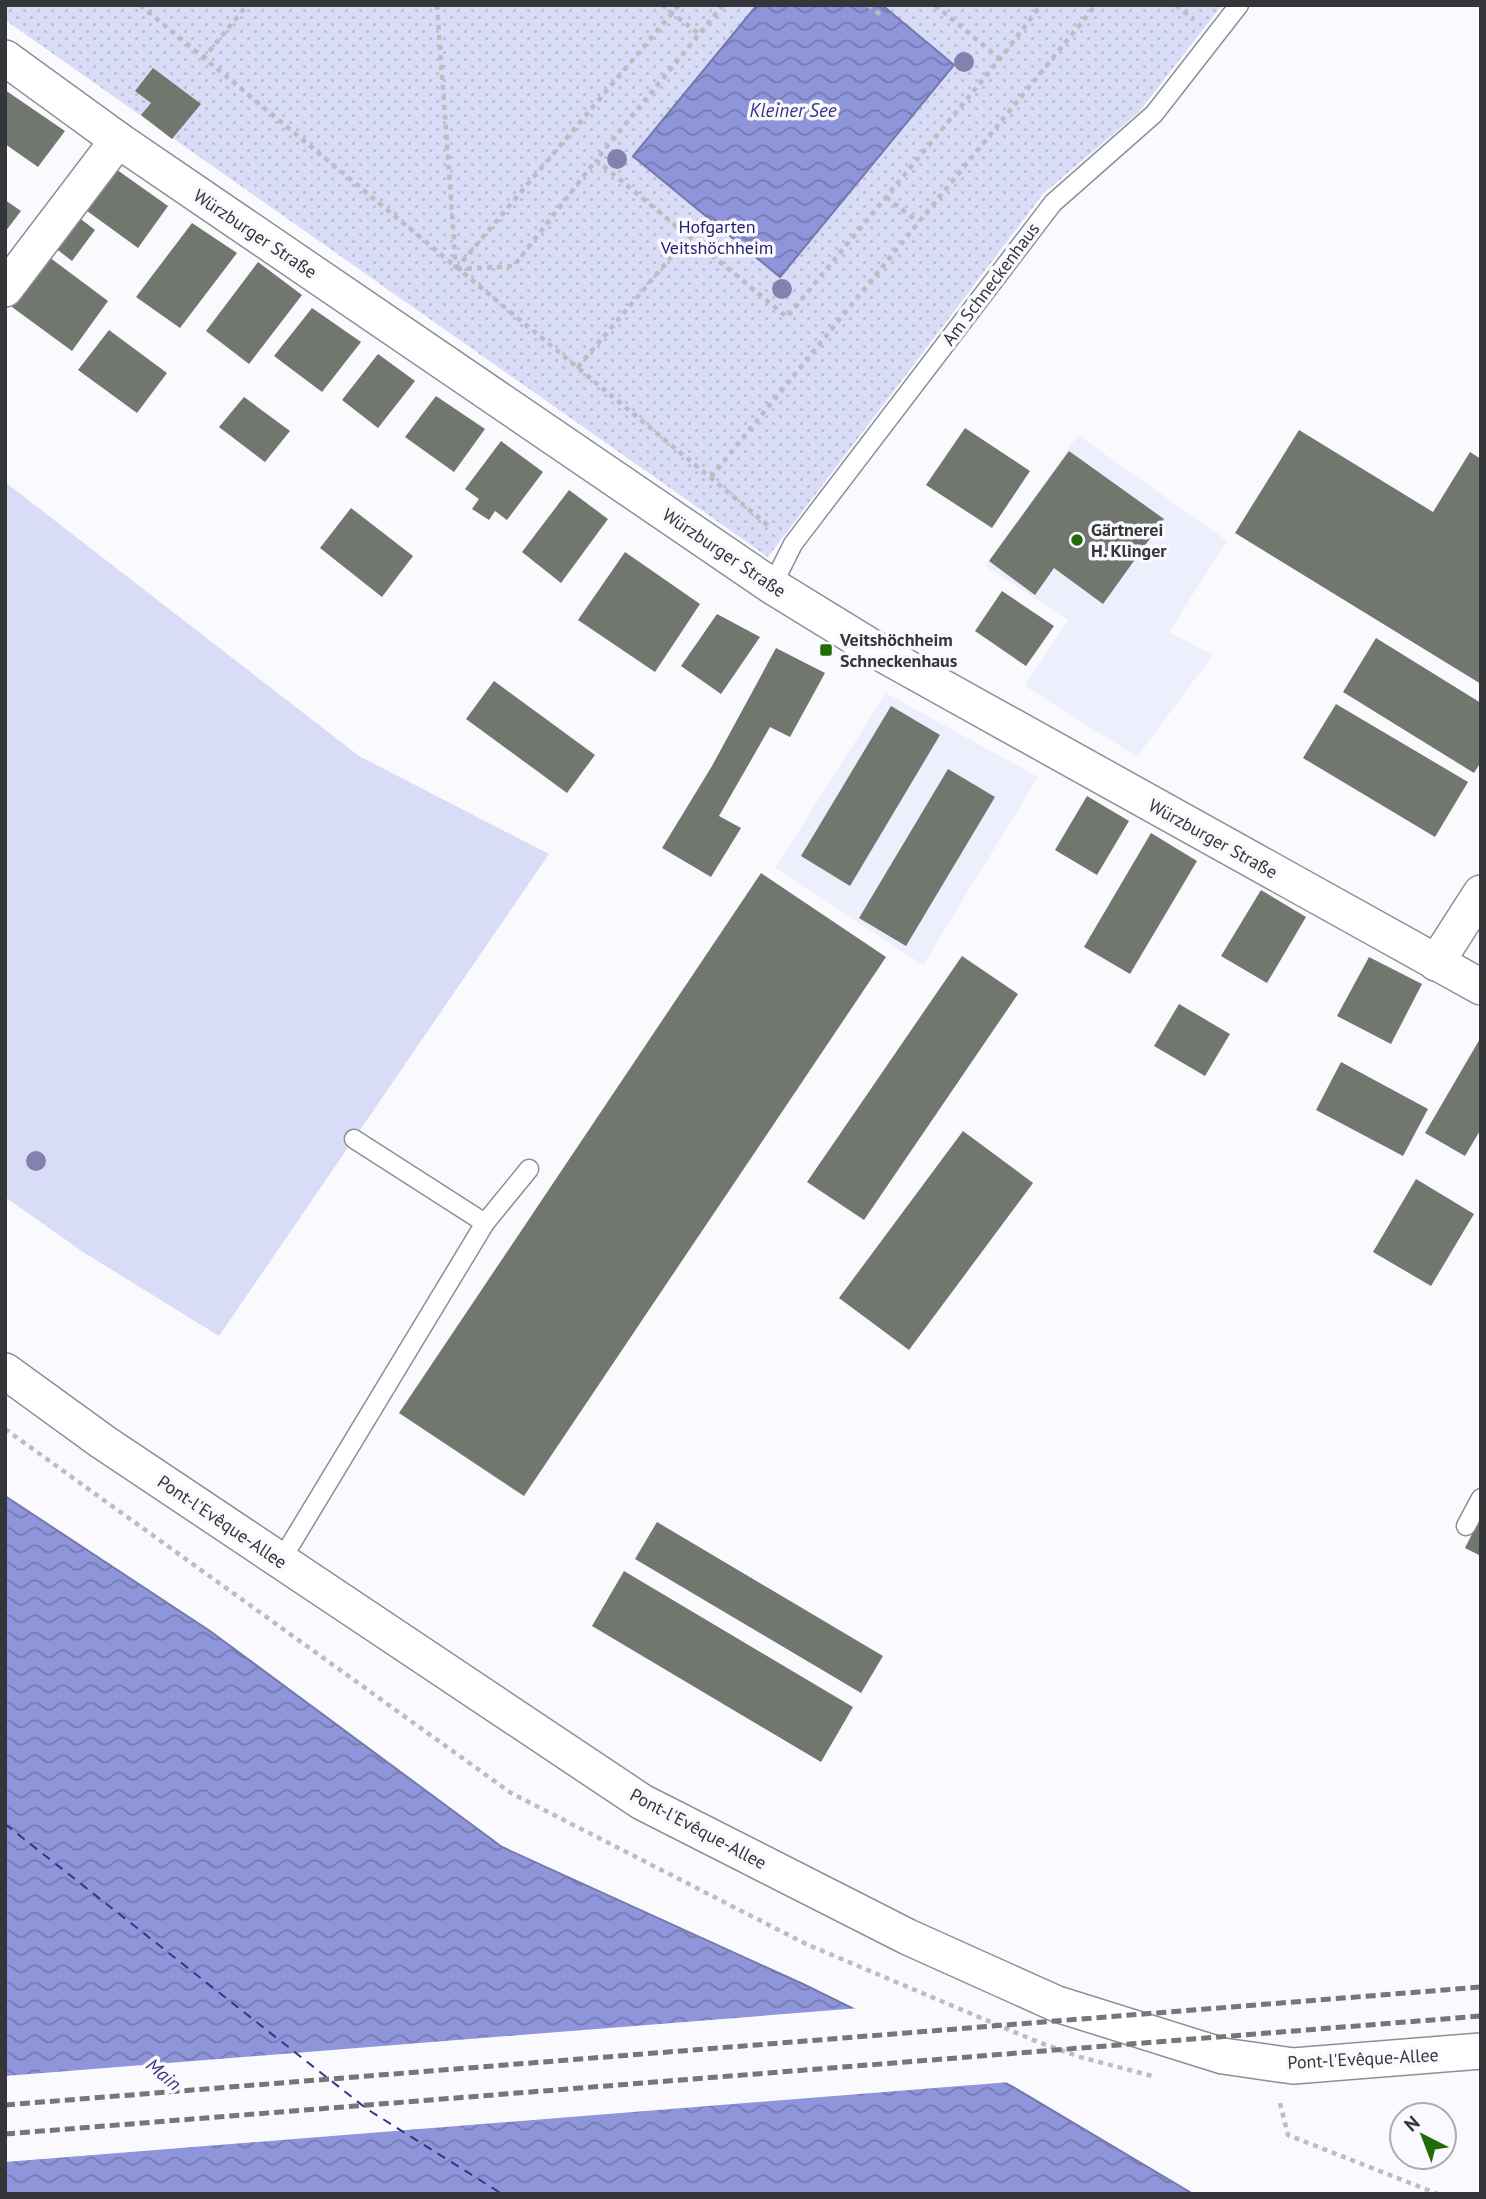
<svg xmlns="http://www.w3.org/2000/svg" width="1486" height="2199" viewBox="0 0 1486 2199" font-family="'PT Sans',sans-serif">
<defs>
<pattern id="park-dots" width="8" height="8" patternUnits="userSpaceOnUse" patternTransform="scale(1.75)"><rect width="8" height="8" fill="#d9dcf6"/><path d="M2 2h.1M6 6h.1" fill="none" stroke="#bbbdd4" stroke-width="1.8" stroke-linecap="round"/></pattern>
<pattern id="water-waves" width="16" height="10" patternUnits="userSpaceOnUse" patternTransform="scale(1.75)"><rect width="16" height="10" fill="#8f95da"/><path d="M0 5q4-4 8 0t8 0" fill="none" stroke="#767ab2"/></pattern>
</defs>
<rect width="100%" height="100%" fill="#fafafe"/>
<g fill="#edeffc">
<path d="M1078,435l149,106 -58,91 44,23 -76,102 -112,-71 43,-66 -83,-54z"/>
<path d="M886,693l152,84 -115,188 -148,-97z"/>
</g>
<path fill="url(#park-dots)" d="M5,5h1217l-83,107 -96,82 -275,363 -763,-537z"/>
<path fill="#d9dcf6" d="M5,482l354,274 190,98 -330,482 -136,-84 -78,-55z"/>
<g fill="url(#water-waves)" stroke="#7478aa" stroke-width="2">
<path d="M757,5h125l72,60 -174,212 -147,-121z"/>
<path d="M5,1496l205,135 292,216 301,137 210,103 180,107h-1188z"/>
</g>
<path fill="#fafafe" d="M860,2008l150,74 -1005,80v-86z"/>
<g fill="none" stroke-linecap="round" stroke-linejoin="round">
<path stroke="#373485" stroke-width="2" stroke-dasharray="9 7" stroke-linecap="butt" d="M5,1824l362,285 135,85"/>
</g>
<g fill="#71766f">
<path d="M153,68l48,36 -29,35 -31,-24 10,-12 -16,-12z"/>
<path d="M5,90l60,41 -27,36 -33,-23z"/>
<path d="M113,167l55,39 -30,42 -55,-40z"/>
<path d="M5,200l16,11 -16,21z"/>
<path d="M77,216l18,14 -23,31 -18,-14z"/>
<path d="M192,223l45,30 -57,75 -44,-31z"/>
<path d="M49,257l59,44 -36,50 -60,-44z"/>
<path d="M258,262l44,33 -53,69 -43,-33z"/>
<path d="M312,308l49,34 -39,50 -48,-36z"/>
<path d="M109,330l58,43 -30,40 -59,-43z"/>
<path d="M378,354l37,27 -37,47 -36,-28z"/>
<path d="M436,396l49,33 -31,43 -49,-35z"/>
<path d="M244,397l46,34 -25,31 -46,-35z"/>
<path d="M965,428l65,43 -38,57 -66,-43z"/>
<path d="M1299,430l134,82 37,-60 11,7v225l-246,-151z"/>
<path d="M501,441l42,31 -36,48 -12,-9 -6,9 -17,-11 7,-10 -14,-10z"/>
<path d="M1069,451l95,68 -61,85 -49,-36 -19,27 -46,-34z"/>
<path d="M569,490l39,29 -47,64 -39,-31z"/>
<path d="M351,508l62,48 -31,41 -62,-49z"/>
<path d="M625,552l75,52 -45,68 -77,-52z"/>
<path d="M1002,591l52,35 -28,40 -51,-35z"/>
<path d="M717,614l43,23 -39,57 -40,-28z"/>
<path d="M1376,638l105,65v59l-7,11 -131,-81z"/>
<path d="M776,648l49,25 -35,64 -20,-10 -51,89 22,12 -30,49 -49,-29 50,-82z"/>
<path d="M494,681l101,74 -28,38 -101,-74z"/>
<path d="M1336,704l132,78 -33,55 -132,-79z"/>
<path d="M891,706l49,29 -90,151 -49,-30z"/>
<path d="M948,769l47,28 -89,149 -47,-28z"/>
<path d="M1087,796l42,25 -32,54 -42,-25z"/>
<path d="M1151,833l46,28 -67,113 -46,-27z"/>
<path d="M761,873l125,84 -362,539 -125,-83z"/>
<path d="M1261,890l45,27 -39,66 -46,-27z"/>
<path d="M962,956l56,38 -154,226 -57,-38z"/>
<path d="M1369,957l53,27 -31,60 -54,-28z"/>
<path d="M1179,1004l51,30 -25,42 -51,-30z"/>
<path d="M1481,1037v92l-16,27 -40,-23z"/>
<path d="M1341,1062l87,47 -25,47 -87,-46z"/>
<path d="M963,1131l70,52 -124,167 -70,-52z"/>
<path d="M1416,1179l58,35 -43,72 -58,-34z"/>
<path d="M1481,1516v40l-16,-8z"/>
<path d="M657,1522l226,134 -22,37 -226,-134z"/>
<path d="M624,1571l229,136 -32,55 -229,-136z"/>
</g>
<g fill="none" stroke-linecap="round" stroke-linejoin="round">
<g stroke="#8d8e97" stroke-width="21">
<g id="service">
<path d="M772,586l21,-42 260,-341 101,-89 85,-109"/>
<path d="M354,1139l131,84"/>
<path d="M1466,1526l15,-28"/>
<path d="M280,1562l205,-339 44,-54"/>
</g>
</g>
<g stroke="#8d8e97" stroke-width="38">
<g id="minor">
<path d="M5,58l113,82 654,446 114,70 595,331"/>
<path d="M5,289l113,-149"/>
<path d="M1436,963l45,-70"/>
<path d="M5,1371l98,71 539,360 266,135 149,67 166,52 70,10 188,-15"/>
</g>
</g>
<g stroke="#bcbdc0" stroke-width="4.5" stroke-dasharray="5 5" stroke-linecap="butt">
<path d="M140,5l630,522"/>
<path d="M437,5l19,264"/>
<path d="M662,5l37,29"/>
<path d="M723,5l-127,155 191,157 213,-258 41,-54"/>
<path d="M868,5l14,11"/>
<path d="M935,5l65,54"/>
<path d="M1176,5l18,15"/>
<path d="M203,59l44,-54"/>
<path d="M886,197l32,25"/>
<path d="M456,269l223,-264"/>
<path d="M457,269l57,-3 82,-106"/>
<path d="M578,367l111,-131"/>
<path d="M711,477l385,-472"/>
<path d="M5,1429l506,364 295,151 232,98 42,15 76,20"/>
<path d="M1280,2103l8,32 150,59"/>
</g>
<use href="#service" stroke="#fff" stroke-width="18"/>
<use href="#minor" stroke="#fff" stroke-width="35"/>
<g stroke="#76767a" stroke-width="5" stroke-dasharray="10 5" stroke-linecap="butt">
<path d="M5,2105l1476,-118"/>
<path d="M5,2134l1476,-118"/>
</g>
</g>
<g fill="#8581ae">
<circle cx="964" cy="62" r="10"/>
<circle cx="617" cy="159" r="10"/>
<circle cx="782" cy="289" r="10"/>
<circle cx="36" cy="1161" r="10"/>
</g>
<g fill="#226b09" stroke="#fafafe" stroke-width="2.5">
<circle cx="1077" cy="540" r="7"/>
<rect x="819" y="643" width="14" height="14" rx="3.5"/>
</g>
<g text-anchor="middle" stroke-width="7" stroke-linejoin="round" paint-order="stroke">
<g font-size="18" fill="#261e6d" stroke="#fafafe">
<text x="717" y="233">Hofgarten<tspan x="717" dy="21">Veitshöchheim</tspan></text>
</g>
<g font-size="18" fill="#353639" stroke="#fafafe">
<text transform="translate(255 234) rotate(34)" y="6">Würzburger Straße</text>
<text transform="translate(991 284) rotate(-53)" y="6">Am Schneckenhaus</text>
<text transform="translate(724 553) rotate(34)" y="6">Würzburger Straße</text>
<text transform="translate(1213 839) rotate(29)" y="6">Würzburger Straße</text>
<text transform="translate(222 1522) rotate(34)" y="6">Pont-l'Evêque-Allee</text>
<text transform="translate(698 1829) rotate(28)" y="6">Pont-l'Evêque-Allee</text>
<text transform="translate(1363 2059) rotate(-3)" y="6">Pont-l'Evêque-Allee</text>
</g>
<g font-size="18" font-weight="bold" fill="#353639" stroke="#fafafe" text-anchor="start">
<text x="1091" y="536">Gärtnerei<tspan x="1091" dy="21">H. Klinger</tspan></text>
<text x="840" y="646">Veitshöchheim<tspan x="840" dy="21">Schneckenhaus</tspan></text>
</g>
<g font-size="19" font-style="italic" fill="#373485" stroke="#fafafe">
<text x="793" y="117">Kleiner See</text>
<text transform="translate(164 2074) rotate(40)" y="7">Main</text>
</g>
</g>
<rect width="1486" height="2199" fill="none" stroke="#353639" stroke-width="14"/>
<g transform="translate(1423 2136) rotate(318)"><circle r="33" fill="#fafafe" stroke="#abacaf" stroke-width="2"/>
<path d="M0-5L12 26L0 18L-12 26Z" fill="#226b09"/>
<text y="-10" font-size="19" font-weight="bold" text-anchor="middle" fill="#353639">N</text>
</g>
</svg>
